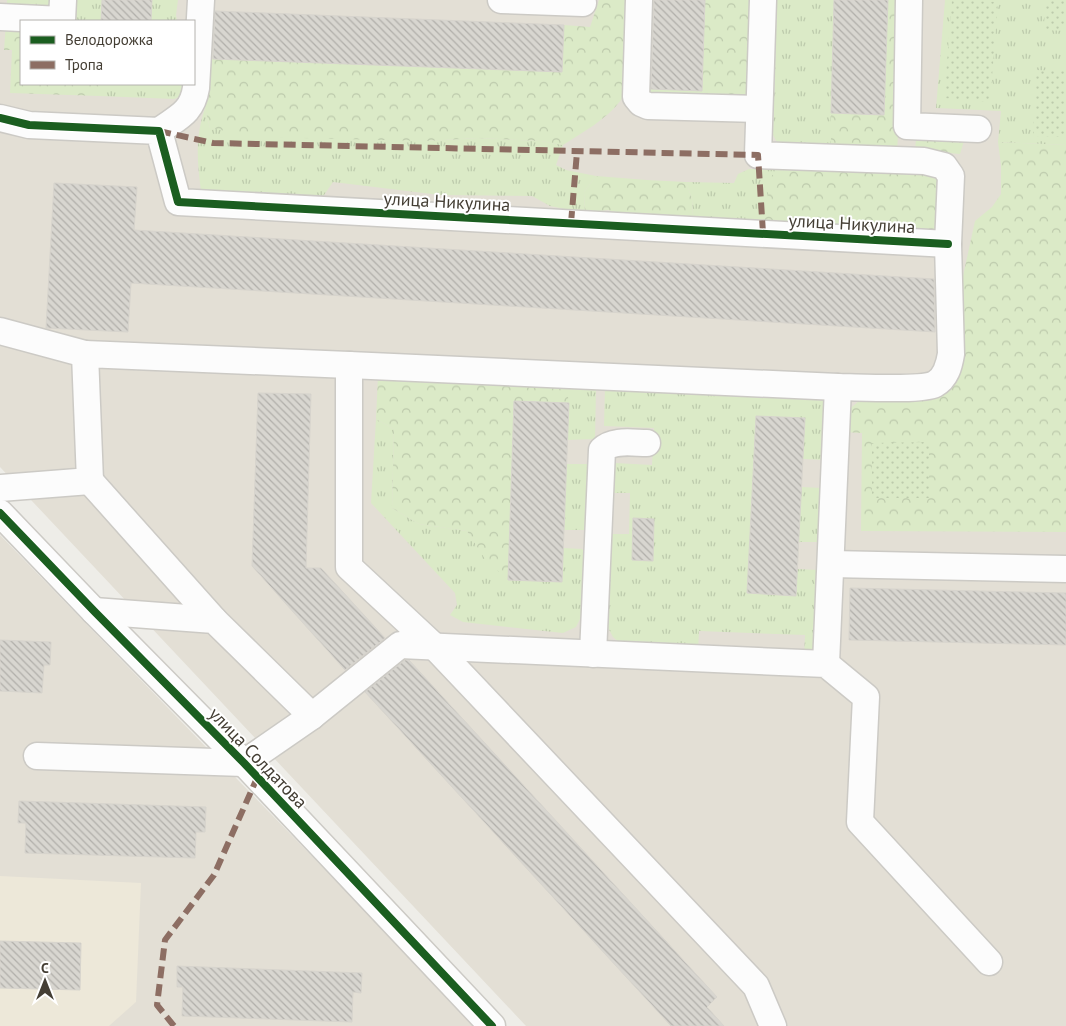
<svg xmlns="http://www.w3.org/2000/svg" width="1066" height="1026" viewBox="0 0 1066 1026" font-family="'PT Sans',sans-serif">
<defs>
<pattern id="grass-tufts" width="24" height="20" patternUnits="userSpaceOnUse" patternTransform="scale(1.25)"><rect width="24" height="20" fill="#dbeac7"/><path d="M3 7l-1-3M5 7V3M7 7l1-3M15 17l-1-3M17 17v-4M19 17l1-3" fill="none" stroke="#bdcaac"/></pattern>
<pattern id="forest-crowns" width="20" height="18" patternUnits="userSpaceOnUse" patternTransform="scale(1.25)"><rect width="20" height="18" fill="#dbeac7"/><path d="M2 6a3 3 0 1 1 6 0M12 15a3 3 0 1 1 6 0" fill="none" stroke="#bdcaac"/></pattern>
<pattern id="park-dots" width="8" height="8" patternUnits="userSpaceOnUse" patternTransform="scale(1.25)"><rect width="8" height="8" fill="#dbeac7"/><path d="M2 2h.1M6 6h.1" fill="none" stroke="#bdcaac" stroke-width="1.8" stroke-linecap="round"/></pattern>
<pattern id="building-back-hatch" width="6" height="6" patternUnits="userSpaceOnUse" patternTransform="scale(1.25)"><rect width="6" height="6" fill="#d8d6d0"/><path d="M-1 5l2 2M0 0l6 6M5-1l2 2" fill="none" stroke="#b1afaa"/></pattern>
</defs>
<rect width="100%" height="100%" fill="#eeede8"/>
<g fill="#e3dfd5" fill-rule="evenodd">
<path d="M0,0h751l-5,142h27l4,-142h289v1026h-540l-526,-559zM21,21h173v63h-173z"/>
<path d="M0,535l477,491h-477z"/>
</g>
<path fill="#ede8d9" d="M0,876l141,7 -5,119 -27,24h-109z"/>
<g fill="url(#grass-tufts)">
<path d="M7,0h51l-1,16 -51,-2z"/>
<path d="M73,0h29l-1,21h-30z"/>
<path d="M152,0h26l-2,15 1,6h-26z"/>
<path d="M777,0h57l-3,151 -53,-7 -5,-9z"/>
<path d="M945,0h121v145l-68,-3 3,-31 -65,-3z"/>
<path d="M99,84h90l-8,12 -7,3 -75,-3z"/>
<path d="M205,108l5,20 216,13 52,-3 63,3 22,4 -7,20 10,5 30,6 -12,16 1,21 -35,-7 -18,-10 -92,-1 -107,-13 -9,13 -16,5 -107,-9c-4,-31 -6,-53 4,-83z"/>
<path d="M749,169l63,1 125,10 2,54 -246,-16 -1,-19 -6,-17 48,1 4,-9z"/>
<path d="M566,385l30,4 -1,50 -28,1z"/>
<path d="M605,386l209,11 9,4 2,7 -1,52 -21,-1 -2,28 21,1 -2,54h-21l-2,27 22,1 -4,83 -11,4 1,-22 -106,-4 -1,20 -75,-5 -10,-9 -8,-15 3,-88h21l1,-41h-21l1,-26 5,-4 37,2 2,-37 -50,-2z"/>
<path d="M376,419l18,10 -2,79 27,16 48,7 16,24 25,25 54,2 1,-34 19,1 5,6 -5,60 -6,12 -13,6 -100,-11 -13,-7 7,-10 -2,-12 -84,-90z"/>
<path d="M566,464h24l-4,66h-22z"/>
</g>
<g fill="url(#forest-crowns)">
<path d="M599,0h33c-1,18 -1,88 -11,100 -15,20 -38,32 -58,45l-22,-4 -63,-3 -52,3 -167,-4 -49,-9 -5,-20 7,-49 350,13 2,-47 26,2z"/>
<path d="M705,0h46l-4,97 -94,1 -4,-9 53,2z"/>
<path d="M888,0h13l-2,118 -2,34 -66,-1v-38l53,2z"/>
<path d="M6,23l15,1v60h78v12l-89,-3 2,-43h-8z"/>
<path d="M916,139l48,2 -4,13 -45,-4z"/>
<path d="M998,142l68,3v387l-205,-1 1,-98 -19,-1 3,-20 13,-11 17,-4 53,-2 13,-41 -6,-22 3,-52 24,-4 12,-55 17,-14 9,-13v-29z"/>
<path d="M778,169l149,5 10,6 2,54 -182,-12 -1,-12 11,-5 2,-26z"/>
<path d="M596,176l51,4 39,2 6,17 1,19h-57l-28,-8 -23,3 -1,-21z"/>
<path d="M378,376l188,9 3,18 -55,-2 -6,179 -23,-21 -18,-28 -48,-7 -27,-16 2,-79 -18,-10z"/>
</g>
<g fill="url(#park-dots)">
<path d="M952,0l46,2 -8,100 -46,-4z"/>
<path d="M1045,0h21v31l-22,-1z"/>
<path d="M1036,70l30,1v66l-33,-1z"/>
<path d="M929,442v56h-57v-55z"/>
</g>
<g fill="url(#building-back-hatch)" stroke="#d7d4cd">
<path d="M102,0h50l-1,21h-50z"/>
<path d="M654,0h51l-3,91 -51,-2z"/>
<path d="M834,0h54l-4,115 -53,-2z"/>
<path d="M215,11l349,14 -2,47 -349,-13z"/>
<path d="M54,183l83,4 -3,43 800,49 1,53 -804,-49 -3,49 -82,-4z"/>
<path d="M258,393l53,1 -5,174h15l64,70 -40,32 -93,-104z"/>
<path d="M514,401l55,2 -7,179 -54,-2z"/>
<path d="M756,416l49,2 -9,178 -49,-3z"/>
<path d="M633,518l21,1 -1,42 -21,-1z"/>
<path d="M850,588l216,5v52l-217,-5z"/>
<path d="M0,640l51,2 -1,23h-6l-2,28 -42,-2z"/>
<path d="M405,660h4l308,337 -10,10 17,19h-53l-306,-334z"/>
<path d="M19,801l187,6 -1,25h-9l-1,26 -170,-5 1,-30h-8z"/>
<path d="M0,941l81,2 -1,47 -80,-2z"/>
<path d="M177,966l185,7 -1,20 -8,-1 -1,30 -170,-6 1,-29h-6z"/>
</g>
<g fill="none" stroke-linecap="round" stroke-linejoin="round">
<g stroke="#cccac5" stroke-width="29">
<g id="minor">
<path d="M501,0l82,3"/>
<path d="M639,0l-3,97 5,6 7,3 111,3"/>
<path d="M909,0l-2,126 71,3"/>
<path d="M0,17l62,3 1,-20"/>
<path d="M0,118l29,7 130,6 19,71 770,42"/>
<path d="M159,131c19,-14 33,-18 37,-43l5,-88"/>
<path d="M0,331l85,23"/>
<path d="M349,365l489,22c19,0 83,4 97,-3 11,-6 14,-18 16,-30l-3,-110 3,-68 -7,-10 -20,-5 -166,-6 5,-155"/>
<path d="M90,481l124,139"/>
<path d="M0,488l90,-7 -5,-127 264,11v202l86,80 321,339 17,40"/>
<path d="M0,513l94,98 150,152 248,263"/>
<path d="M831,564l235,5"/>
<path d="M94,611l120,9 98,96"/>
<path d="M593,654l9,-204c11,-11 31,-7 45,-7"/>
<path d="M826,664l12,-277"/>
<path d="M37,756l207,7 68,-47 88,-71 426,19 40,33 -6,125 129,140"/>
</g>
</g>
<use href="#minor" stroke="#fcfcfc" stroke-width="26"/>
<g stroke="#8d6e63" stroke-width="6" stroke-dasharray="12 6" stroke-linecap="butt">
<path d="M159,131l54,12 545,12 5,78"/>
<path d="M571,223l6,-71"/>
<path d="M174,1026l-17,-21 8,-65 49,-65 43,-97"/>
</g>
<g stroke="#fff" stroke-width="11">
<g id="cycleway">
<path d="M0,118l29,7 130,6 19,71 770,42"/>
<path d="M0,513l94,98 150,152 248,263"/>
</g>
</g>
<use href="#cycleway" stroke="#1b5e20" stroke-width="8"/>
</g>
<g text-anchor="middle" stroke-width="4" stroke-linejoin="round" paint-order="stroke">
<g font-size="18" fill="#443e34" stroke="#fff">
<text transform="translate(447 202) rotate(3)" y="6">улица Никулина</text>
<text transform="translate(852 224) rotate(3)" y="6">улица Никулина</text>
<text transform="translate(258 758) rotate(46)" y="6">улица Солдатова</text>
</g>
</g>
<rect x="20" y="20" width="175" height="65" fill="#ffffff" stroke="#b4b2ae"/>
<rect x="30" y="36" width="25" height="8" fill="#1b5e20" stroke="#b4b2ae"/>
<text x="65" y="45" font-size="15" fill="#443e34">Велодорожка</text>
<rect x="30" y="61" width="25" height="8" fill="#8d6e63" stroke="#b4b2ae"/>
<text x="65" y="70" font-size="15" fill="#443e34">Тропа</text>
<g transform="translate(45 981)" stroke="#ffffff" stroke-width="4" paint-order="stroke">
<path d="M0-4L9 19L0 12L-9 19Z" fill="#443e34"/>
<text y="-8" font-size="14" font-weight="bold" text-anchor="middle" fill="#443e34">С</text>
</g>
</svg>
